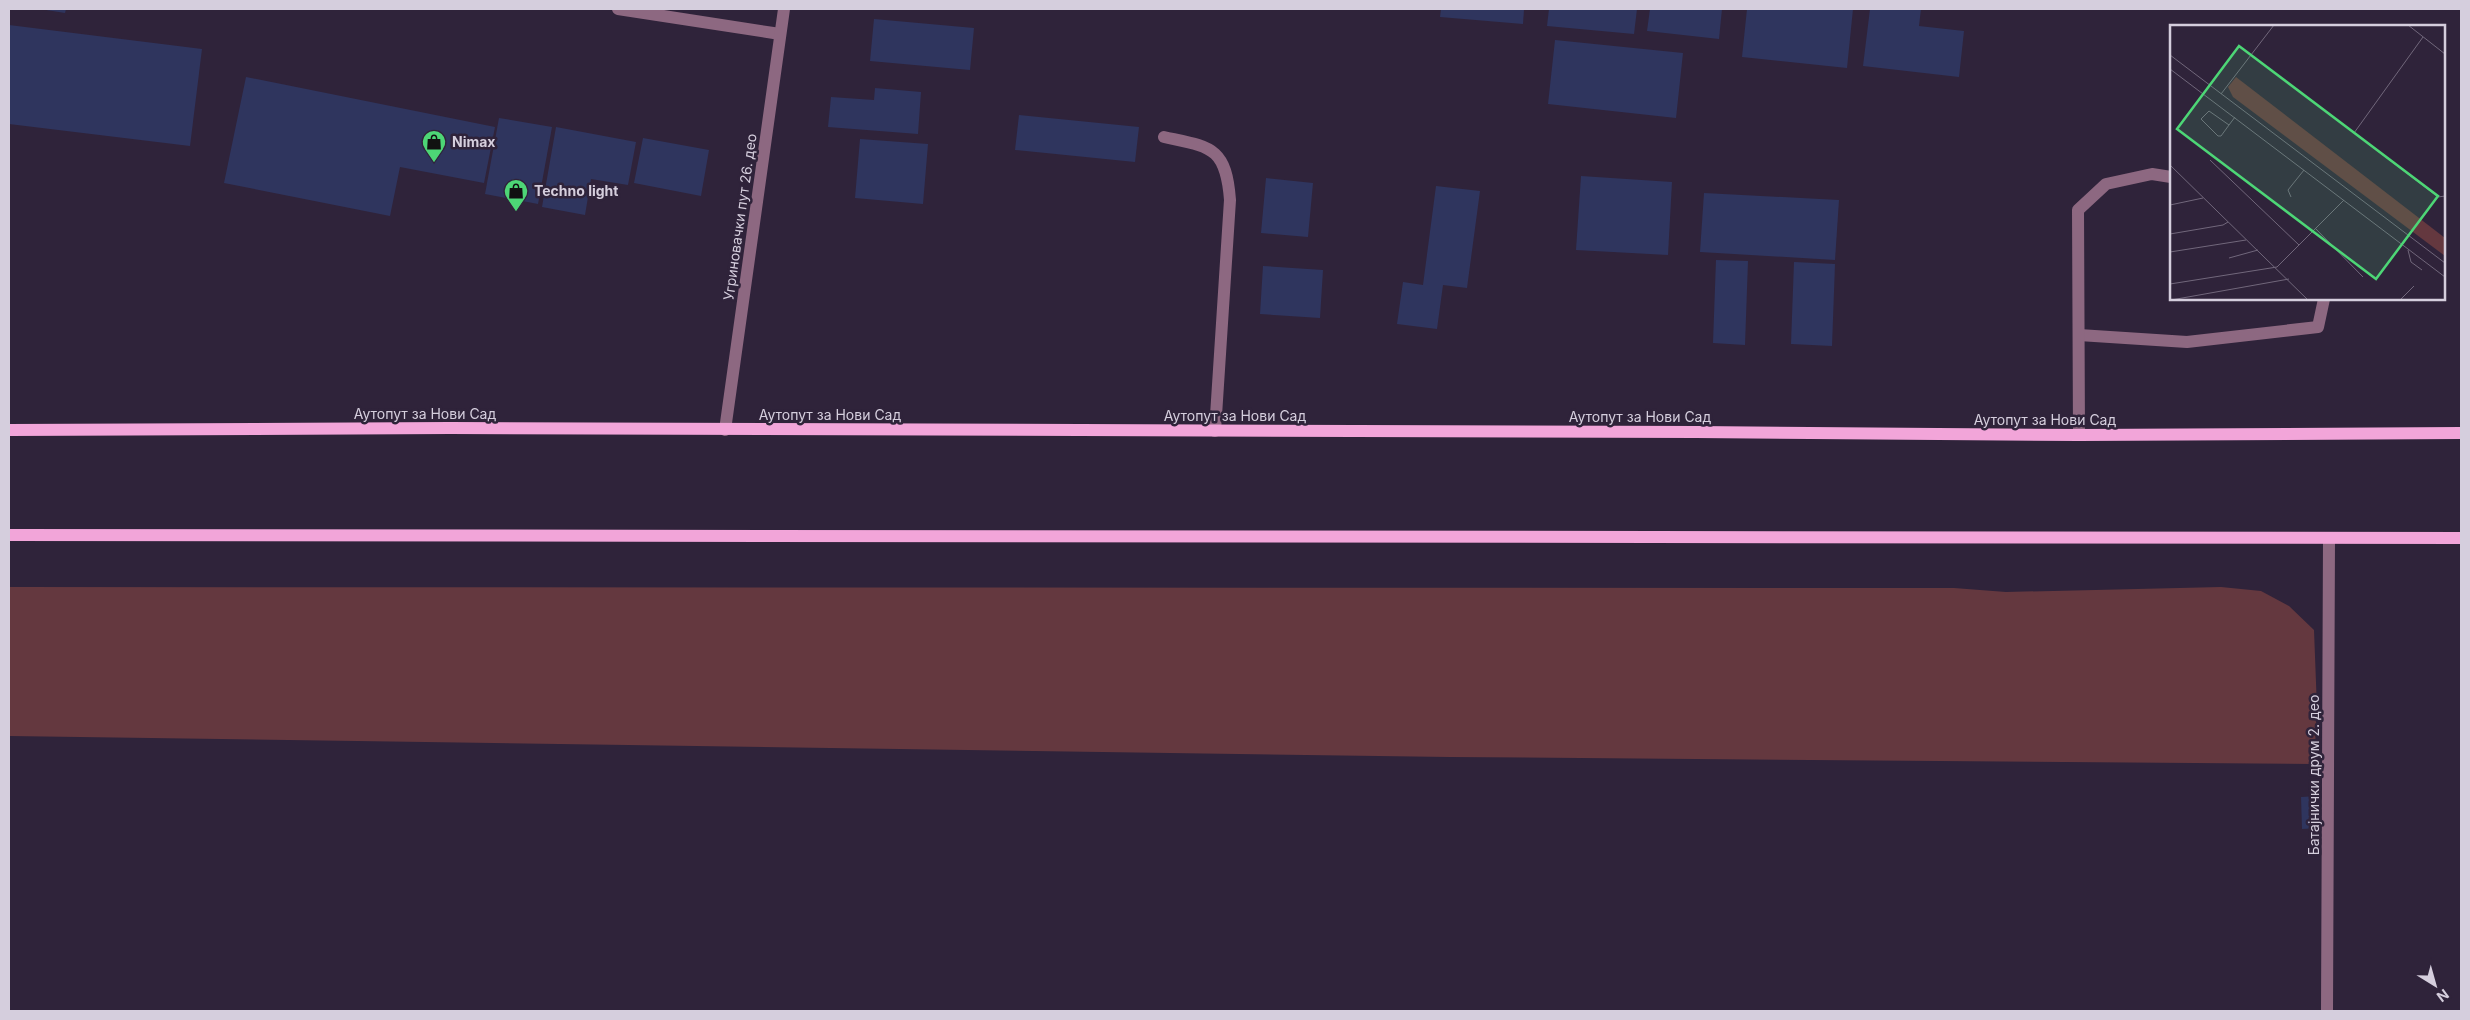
<svg xmlns="http://www.w3.org/2000/svg" width="2470" height="1020" viewBox="0 0 2470 1020" font-family="Inter,sans-serif">
<rect width="100%" height="100%" fill="#2f233a"/>
<path fill="#64383f" d="M9,587l1945,1 52,4 215,-5 40,4 28,15 25,24 3,79 -3,55 -865,-7 -1440,-21z"/>
<g fill="#2f355e">
<path d="M40,9h26l-1,4z"/>
<path d="M1441,9h83l-1,15 -83,-7z"/>
<path d="M1549,9h88l-3,25 -87,-8z"/>
<path d="M1650,9h72l-3,30 -72,-8z"/>
<path d="M1747,9h106l-6,59 -105,-11z"/>
<path d="M1870,9h51l-2,17 45,5 -5,46 -96,-11z"/>
<path d="M874,19l100,9 -4,42 -100,-9z"/>
<path d="M9,25l193,24 -12,97 -181,-22z"/>
<path d="M1555,40l128,13 -7,65 -128,-14z"/>
<path d="M246,77l249,50 -11,56 -84,-16 -10,49 -166,-33z"/>
<path d="M875,88l46,4 -3,42 -90,-7 3,-30 43,3z"/>
<path d="M1019,115l120,12 -4,35 -120,-12z"/>
<path d="M499,118l53,9 -14,77 -53,-10z"/>
<path d="M556,127l80,15 -8,43 -37,-6 -6,36 -43,-8z"/>
<path d="M643,138l66,12 -8,46 -67,-13z"/>
<path d="M860,139l68,5 -5,60 -68,-6z"/>
<path d="M1581,176l91,6 -4,73 -92,-5z"/>
<path d="M1266,178l47,5 -5,54 -47,-4z"/>
<path d="M1436,186l44,5 -13,97 -24,-3 -6,44 -40,-5 6,-42 20,3z"/>
<path d="M1704,193l135,7 -4,60 -135,-8z"/>
<path d="M1716,260l32,1 -3,84 -32,-2z"/>
<path d="M1794,262l41,2 -3,82 -41,-2z"/>
<path d="M1263,266l60,4 -3,48 -60,-4z"/>
<path d="M2318,796l1,32 -17,1 -1,-32z"/>
</g>
<g fill="none" stroke-linecap="round" stroke-linejoin="round">
<g stroke="#8d6881" stroke-width="12">
<path d="M618,9l162,25"/>
<path d="M1164,137c46,10 62,9 66,63l-15,231"/>
<path d="M2079,335l108,7 131,-15 6,-28"/>
<path d="M725,430l59,-421"/>
<path d="M2079,435l-1,-225 28,-26 46,-10 19,3"/>
<path d="M2327,1011l2,-472"/>
</g>
<g stroke="#f2a5d9" stroke-width="12">
<path d="M9,430l441,-2 1246,4 383,3 382,-2"/>
<path d="M9,535l2452,3"/>
</g>
</g>
<defs>
<g id="shop-pin" transform="scale(1.25)"><path d="M0 17L-7.5 6A9.5 9.5 0 1 1 7.5 6Z" fill="#4dd676" stroke="#2f233a"/><path d="M-5-2.5h2.3a2.7 3.5 0 0 1 5.4 0H5L5.5 6h-11ZM-1.5-2.5h3a1.5 2.3 0 0 0-3 0Z" fill="#111"/></g>
</defs>
<g fill-rule="evenodd">
<use href="#shop-pin" x="434" y="142"/>
<use href="#shop-pin" x="516" y="191"/>
</g>
<g text-anchor="middle" stroke-width="5" stroke-linejoin="round" paint-order="stroke">
<g font-size="14" font-weight="bold" fill="#d5cedd" stroke="#2f233a" text-anchor="start">
<text x="452" y="147">Nimax</text>
<text x="534" y="196">Techno light</text>
</g>
<g font-size="14" fill="#d5cedd" stroke="#2f233a">
<text transform="translate(740 217) rotate(-82)" y="5">Угриновачки пут 26. део</text>
<text x="425" y="419">Аутопут за Нови Сад</text>
<text x="830" y="420">Аутопут за Нови Сад</text>
<text x="1235" y="421">Аутопут за Нови Сад</text>
<text x="1640" y="422">Аутопут за Нови Сад</text>
<text x="2045" y="425">Аутопут за Нови Сад</text>
<text transform="translate(2314 775) rotate(-90)" y="5">Батајнички друм 2. део</text>
</g>
</g>
<g transform="translate(2170 25)">
<rect width="275" height="275" fill="#2f233a"/>
<path d="M66,52l209,161v18l-212,-159 -5,-10z" fill="#64383f"/>
<path fill="none" stroke="#71677b" stroke-width="1" d="M238,0l37,29M253,12l-69,96 84,64 7,-1M0,30l275,208M0,44l275,208M51,69l53,-69M59,100l-20,-14 -8,8 17,17h3l8,-11 6,-8M40,135l89,85M0,140l138,135M121,172l-3,-7 16,-20M0,180l33,-7M145,203l48,49M0,209l53,-9 5,-3M238,225l3,12 11,8M0,227l76,-12M59,233l29,-8M107,242l67,-67M0,259l107,-17M1,275l118,-21M230,275l14,-14"/>
<path fill="#4dd676" fill-opacity="0.15" stroke="#4dd676" stroke-width="2.5" d="M69,21l199,150 -62,83 -199,-150z"/>
<rect width="275" height="275" fill="none" stroke="#d5cedd" stroke-width="2.5"/>
</g>
<rect width="2470" height="1020" fill="none" stroke="#d5cedd" stroke-width="20"/>
<g transform="translate(2435 985) rotate(143)" stroke="#2f233a" stroke-width="4" paint-order="stroke">
<path d="M0-4L9 19L0 12L-9 19Z" fill="#d5cedd"/>
<text y="-8" font-size="14" font-weight="bold" text-anchor="middle" fill="#d5cedd">N</text>
</g>
</svg>
